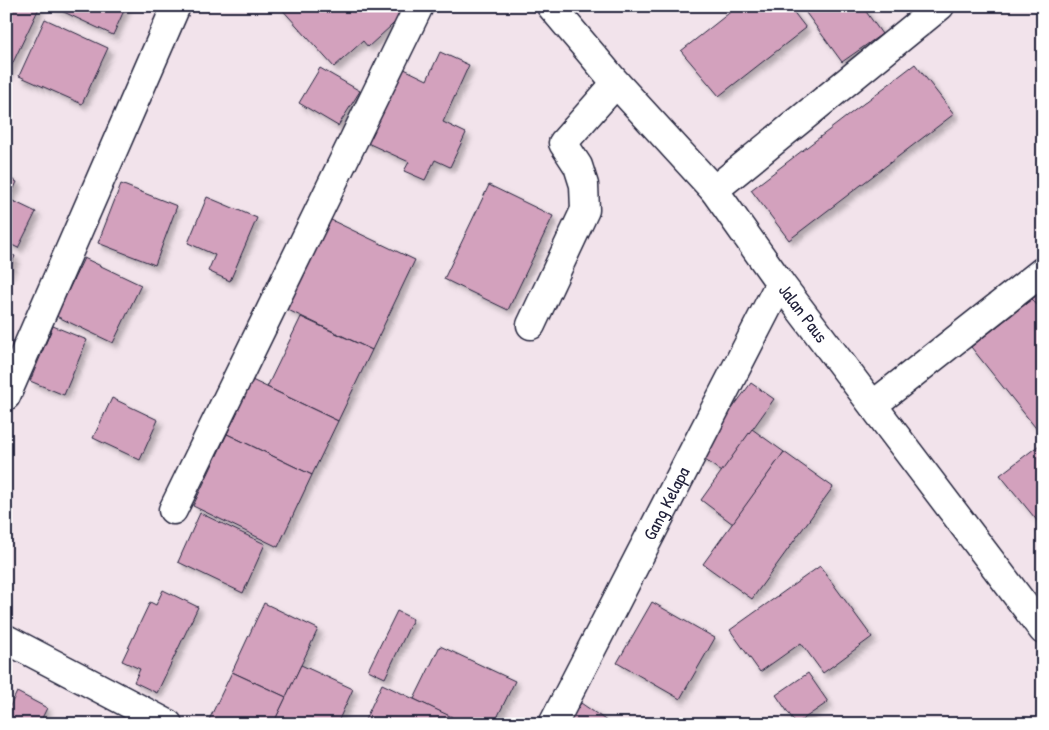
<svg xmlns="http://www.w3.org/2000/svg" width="1049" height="730" viewBox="0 0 1049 730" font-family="'Patrick Hand',sans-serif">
<defs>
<filter id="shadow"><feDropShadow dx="4.5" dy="4.5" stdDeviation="2.5" flood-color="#0004"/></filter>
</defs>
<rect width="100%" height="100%" fill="#f2e3eb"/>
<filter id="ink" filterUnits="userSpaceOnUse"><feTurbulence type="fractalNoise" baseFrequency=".02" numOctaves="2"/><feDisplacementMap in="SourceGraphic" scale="10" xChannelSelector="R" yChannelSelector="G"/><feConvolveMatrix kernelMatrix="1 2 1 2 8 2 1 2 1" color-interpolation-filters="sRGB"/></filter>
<g filter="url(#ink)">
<g fill="#d3a1bd" stroke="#22223b" filter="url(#shadow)">
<path d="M6,6h34l-34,71z"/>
<path d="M51,6h75l-13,29z"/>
<path d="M279,6h115l8,10 -34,31 -5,-6 -29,26z"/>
<path d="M738,6h51l17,22 -87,68 -38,-45z"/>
<path d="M801,6h61l20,28 -40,28z"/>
<path d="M45,19l63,29 -26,56 -63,-28z"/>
<path d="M440,52l29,13 -26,57 23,11 -16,34 -15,-7 -10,20 -21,-9 5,-9 -46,-21 35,-75 29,14z"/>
<path d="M915,64l39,50 -165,126 -38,-50z"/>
<path d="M320,68l40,23 -22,35 -39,-23z"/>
<path d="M6,176l11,6 -8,17 27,13 -18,36 -12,-6z"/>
<path d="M121,184l56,22 -22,59 -57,-22z"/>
<path d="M489,185l64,31 -45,94 -64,-31z"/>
<path d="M207,197l50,21 -27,63 -22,-10 7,-16 -27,-12z"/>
<path d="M329,219l86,41 -43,90 -86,-41z"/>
<path d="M6,253l9,3 -9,21z"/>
<path d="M84,258l57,27 -28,58 -57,-27z"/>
<path d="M1043,291v21l-11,-13z"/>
<path d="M1032,299l11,13v117l-4,3 -68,-85z"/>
<path d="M301,317l71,33 -34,71 -71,-34z"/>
<path d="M53,326l34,14 -23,55 -34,-14z"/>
<path d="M252,380l86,41 -26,54 -85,-41z"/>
<path d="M751,383l23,16 -52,73 -24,-17z"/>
<path d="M112,398l46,22 -18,40 -47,-22z"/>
<path d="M752,429l32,23 -51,72 -32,-24z"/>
<path d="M227,434l85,41 -34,72 -85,-41z"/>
<path d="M1043,442v86l-43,-53z"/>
<path d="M784,452l49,35 -81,112 -49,-35z"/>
<path d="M200,513l65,31 -22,49 -65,-31z"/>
<path d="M820,566l52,71 -49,36 -22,-30 -41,29 -30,-42z"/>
<path d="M163,590l35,17 -41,86 -23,-11 6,-13 -18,-8 28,-59 6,3z"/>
<path d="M652,602l63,36 -35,61 -63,-36z"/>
<path d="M264,603l54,26 -32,68 -54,-25z"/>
<path d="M397,611l16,8 -28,59 -17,-8z"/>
<path d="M440,646l75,35 -21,43h-29l-51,-25z"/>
<path d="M301,665l52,24 -16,35h-64z"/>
<path d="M232,672l54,25 -13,27h-66z"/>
<path d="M808,673l20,29 -32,22 -20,-29z"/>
<path d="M382,684l70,33 -4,7h-85z"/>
<path d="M17,692l30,16 -8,16h-33v-10z"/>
<path d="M581,703l30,21h-44z"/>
</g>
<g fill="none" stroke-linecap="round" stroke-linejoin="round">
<g stroke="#22223b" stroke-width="31">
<g id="minor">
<path id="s1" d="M551,6l65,77 98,107 66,93 263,347"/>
<path d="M714,190l226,-184"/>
<path d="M531,325l54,-115 -1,-25 -6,-19 -15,-23 53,-60"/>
<path d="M6,396l170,-390"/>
<path d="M873,405l170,-134"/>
<path d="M173,510l246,-504"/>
<path d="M6,639l162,85"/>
<path id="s2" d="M553,724l227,-441"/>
</g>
</g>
<use href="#minor" stroke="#fff" stroke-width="28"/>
</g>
</g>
<g text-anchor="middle" stroke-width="4.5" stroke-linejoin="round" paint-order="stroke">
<g font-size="18" fill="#22223b" stroke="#fff">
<text dy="6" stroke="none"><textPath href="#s1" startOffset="398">Jalan Paus</textPath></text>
<text dy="6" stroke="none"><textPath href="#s2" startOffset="248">Gang Kelapa</textPath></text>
</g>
</g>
<rect width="1049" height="730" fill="none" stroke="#fff" stroke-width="25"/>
<rect x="12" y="12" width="1024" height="705" fill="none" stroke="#22223b" stroke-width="2" filter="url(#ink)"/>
</svg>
